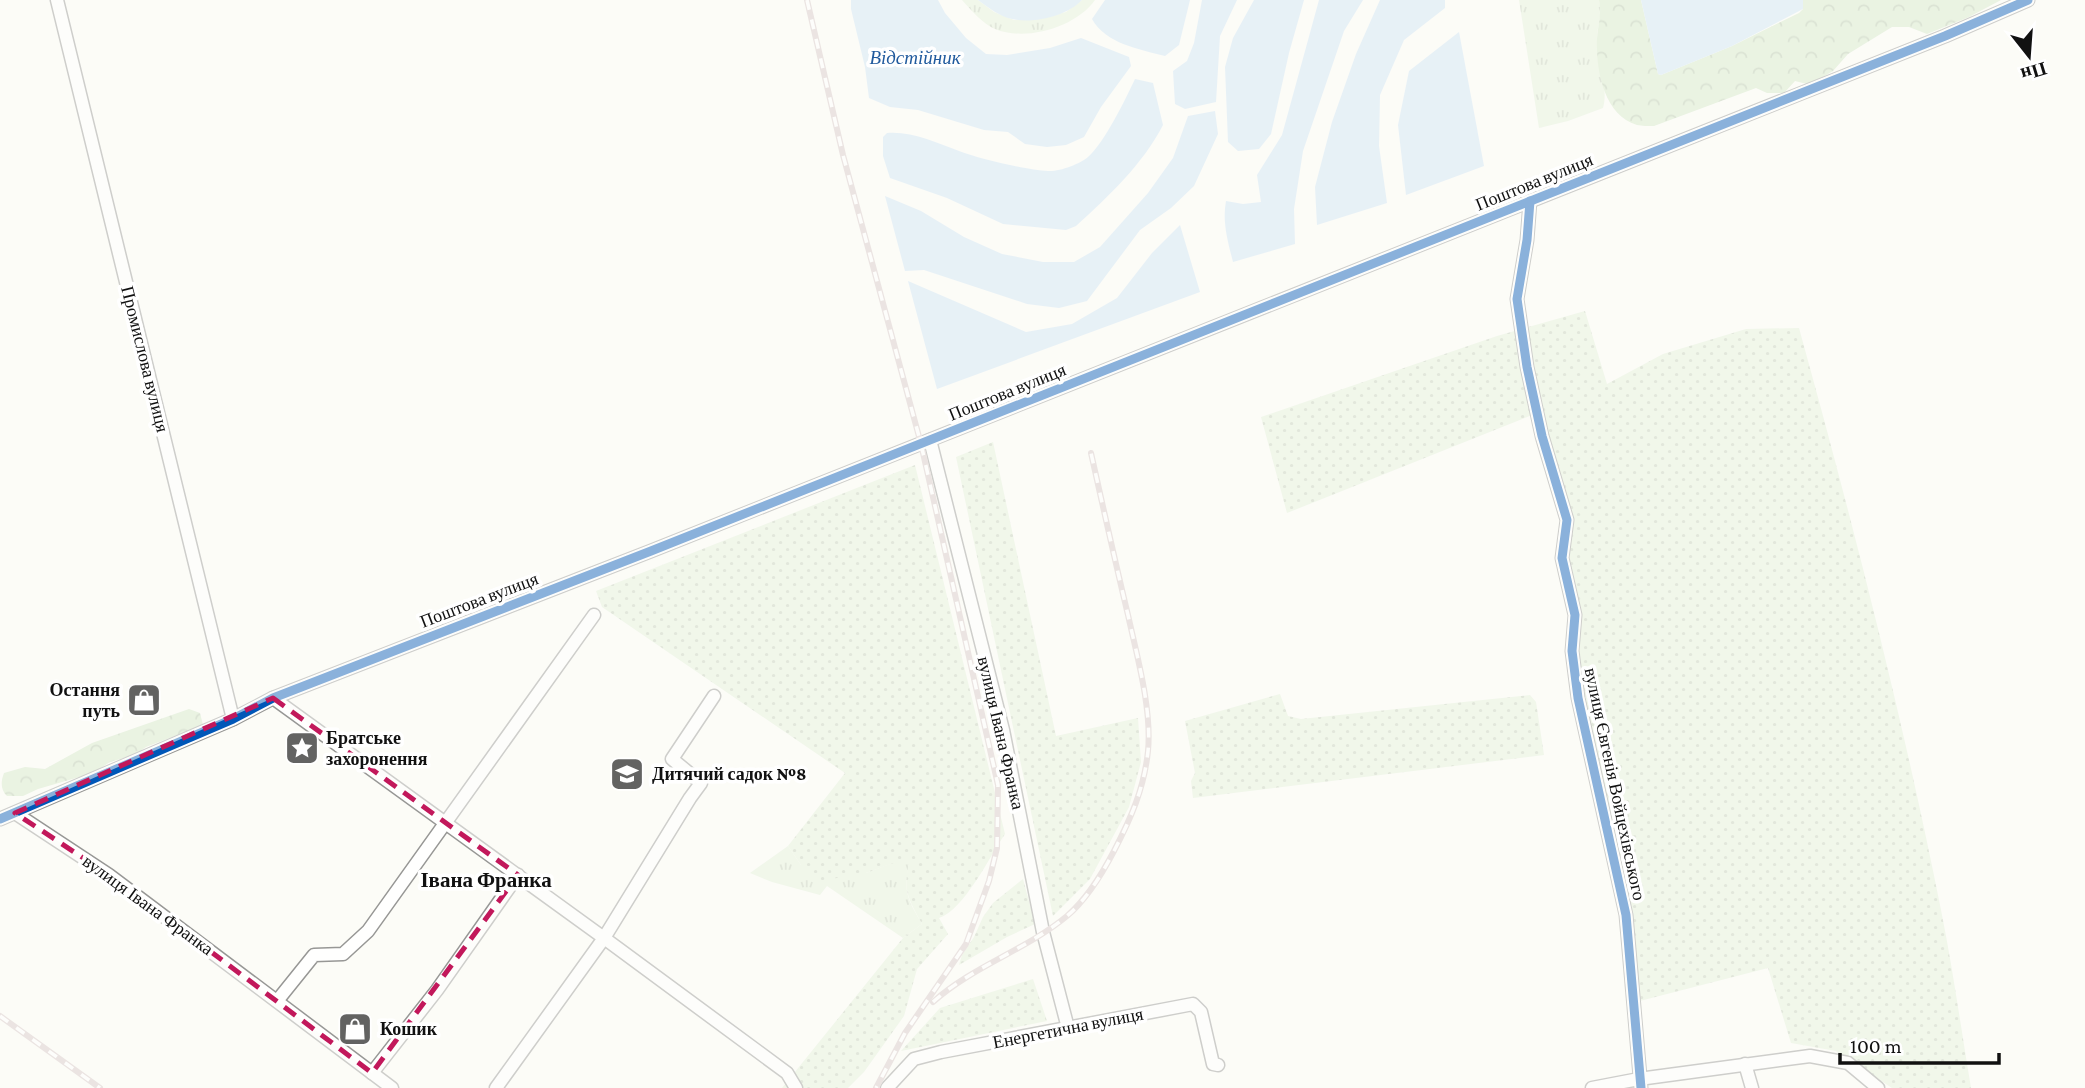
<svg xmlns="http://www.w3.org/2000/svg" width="2085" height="1088" viewBox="0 0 2085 1088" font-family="'Crimson Pro',serif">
<defs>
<pattern id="grass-tufts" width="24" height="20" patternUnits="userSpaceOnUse" patternTransform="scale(1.75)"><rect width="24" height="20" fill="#e4f1d9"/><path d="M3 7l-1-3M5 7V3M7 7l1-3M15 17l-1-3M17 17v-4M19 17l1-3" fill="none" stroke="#c3ceb9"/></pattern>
<pattern id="forest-crowns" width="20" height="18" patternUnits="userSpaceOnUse" patternTransform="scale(1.75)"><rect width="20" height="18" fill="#d4e8c7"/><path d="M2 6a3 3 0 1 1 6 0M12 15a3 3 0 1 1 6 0" fill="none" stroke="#b5c6aa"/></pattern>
<pattern id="park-dots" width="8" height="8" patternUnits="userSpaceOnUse" patternTransform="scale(1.75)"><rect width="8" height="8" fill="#e4f1d9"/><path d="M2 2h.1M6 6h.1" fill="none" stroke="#c3ceb9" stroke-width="1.8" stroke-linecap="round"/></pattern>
</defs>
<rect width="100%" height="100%" fill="#fcfcf7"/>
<g fill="url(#grass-tufts)">
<path d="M962,0h16l16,12 20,8 25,-1 27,-7 16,-12h13c-19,27 -69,42 -100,29 -12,-5 -24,-19 -33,-29z"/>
<path d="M1519,0h80c4,15 -2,25 -2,40 0,22 12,47 6,68l-35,13 -29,7z"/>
<path d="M788,846l13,19 65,8 45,-17c-8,34 -6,39 11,68l-19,14 -76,-52 -7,9 -48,-13 -22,-9z"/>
</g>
<g fill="url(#forest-crowns)">
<path d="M1599,0h42l17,74 3,1 71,-29 67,-33 4,-4v-9h198l-32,17 -42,17 -18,-7h-17l-44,27 -15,17 -15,9 -11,4 -12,-3 -11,12h-17l-11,-5 -102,38c-6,0 -12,0 -17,-1 -34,-10 -41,-57 -40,-86 1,-15 5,-25 2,-39z"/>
<path d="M189,709l11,4 3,12 -57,22 -12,8 -24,7 -17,11 -55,16 -15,7h-16c-7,-7 -6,-15 -3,-23l21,-6 20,2 47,-26z"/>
</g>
<g fill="url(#park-dots)">
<path d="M1585,311l22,73 56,-30 83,-25 53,-1c53,192 103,386 142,582 12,59 20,119 30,178h-79l-56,-37 -45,-8 -23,-75 -136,35 -2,-53 -52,-252 -3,-83 -13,-57 5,-38 -30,-107 -250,100 -26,-96 236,-81z"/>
<path d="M993,442l63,294 82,-18 3,44 -12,45 -39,72 -37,37 -97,-459z"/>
<path d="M915,465l90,369c-15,22 -41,76 -66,84l9,16 -31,35 -13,47 -40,56 -16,16h-66l121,-150 19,-14c-16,-29 -19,-34 -12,-67l-44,16 -47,8 -18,-16 -13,-19 57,-73 -243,-166 -6,-16z"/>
<path d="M1280,694l8,22 13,3 229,-24 6,7 8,53 -351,43 -2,-17 4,-8 -10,-52z"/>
<path d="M1023,879l12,45 -28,13 -48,28 3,-10 12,-18 9,-20 10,-14z"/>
<path d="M1033,979l14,42 -146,30 39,-43z"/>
</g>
<g fill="#cfe4f4">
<path d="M851,0h87l7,13 21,25 20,16 21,1 43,-7 31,-10 48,19 2,9 -30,41 -17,30 -18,8 -19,2 -22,-3 -17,-12 -24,-2 -66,-20 -28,-3 -21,-9 -4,-31 -14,-58z"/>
<path d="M978,0h104c-15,16 -48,24 -70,19 -13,-3 -23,-11 -34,-19z"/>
<path d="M1105,0h85l-11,45 -14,11c-26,-7 -59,-12 -73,-37z"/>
<path d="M1202,0h35l-17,36 -4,66 -31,7 -10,-5 -2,-33 14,-10 7,-18z"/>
<path d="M1254,0h50l-15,53 -18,81 -12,15 -21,2 -10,-9 -3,-75 8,-29z"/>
<path d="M1319,0h44l-19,31 -41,120 -9,58 1,35 -62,18c-5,-20 -11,-40 -7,-61l17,3 18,-2 -4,-27 25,-40z"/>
<path d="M1380,0h65v8l-41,32 -24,55 -1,51 8,57 -70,22 -2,-38 17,-65 24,-68z"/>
<path d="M1641,0h162v9l-71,37 -71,29 -3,-1z"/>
<path d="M1459,32l25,134 -78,29 -8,-70 11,-54z"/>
<path d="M1135,79l18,4 10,42c-20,39 -55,72 -87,101l-10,4 -63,-6 -56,-26 -57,-20 -7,-22v-19l4,-4c25,-2 50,10 72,18 21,8 68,19 89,20 11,1 32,-7 40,-14 17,-15 37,-57 47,-78z"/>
<path d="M1215,111l3,23 -24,52 -23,22 -31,22 -53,71 -28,7 -32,-4 -103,-34 -19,1 -20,-75 36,15 43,26 38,17 41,8h31l26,-15 48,-54 25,-35 15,-42z"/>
<path d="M1180,225l20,67 -263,97 -29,-108 118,51 46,-8 45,-26 35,-45z"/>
</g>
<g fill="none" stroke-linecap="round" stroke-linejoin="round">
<g stroke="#979795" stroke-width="15">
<g id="street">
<path d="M57,0l176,719"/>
<path d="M1530,201l-3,39 -10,59 10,68 15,69 25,84 -5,38 13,57 -3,36 6,47 48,217 15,173"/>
<path d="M930,440l73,290 40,202 25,96"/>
<path d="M714,696l-42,63 29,24 -11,15 -86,140 183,135 9,15"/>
<path d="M273,698l331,240 -108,150"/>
<path d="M15,813l94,62 283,213"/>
<path d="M0,819l233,-100 40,-21 378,-147 1294,-515 83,-36"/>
<path d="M277,1001l37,-46 29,-1 25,-23 226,-316"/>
<path d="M1745,1064l7,24"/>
<path d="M372,1073l65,-83 81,-115"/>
<path d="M887,1088l27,-29 27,-7 252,-48 8,8 12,52 5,1"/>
<path d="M1592,1088l47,-9 171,-23 38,7 30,25"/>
</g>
</g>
<use href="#street" stroke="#fffffe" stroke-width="12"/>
<g stroke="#d7c8c7" stroke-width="6">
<g id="rail">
<path d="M807,0l36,155 78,289 77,341 -1,63 -8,33 -23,63 -61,89 -29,55"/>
<path d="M933,1002c40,-36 93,-52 134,-86 20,-17 35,-42 47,-65 17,-33 30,-62 34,-100 4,-42 -11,-95 -20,-136 -13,-54 -25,-108 -37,-162"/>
<path d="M0,1016l100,72"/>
</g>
</g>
<use href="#rail" stroke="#fff" stroke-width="3.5" stroke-dasharray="10" stroke-linecap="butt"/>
<g stroke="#fff" stroke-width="13">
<g id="cycleway">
<path d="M1530,201l-3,39 -10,59 10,68 15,69 25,84 -5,38 13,57 -3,36 6,47 48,217 15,173"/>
<path d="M0,819l233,-100 40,-21 378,-147 1294,-515 83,-36"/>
</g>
</g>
<use href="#cycleway" stroke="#0057b8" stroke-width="9"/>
</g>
<path d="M0 0H2085V1088H0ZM273,698l245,177 -146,198 -263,-198 -94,-62z" fill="#fcfcf7" fill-opacity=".55" fill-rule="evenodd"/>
<path fill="none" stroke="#c2185b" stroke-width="5" stroke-dasharray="14 9" stroke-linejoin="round" d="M273,698l245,177 -146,198 -263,-198 -94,-62z"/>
<defs>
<g id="shop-square" transform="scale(1.75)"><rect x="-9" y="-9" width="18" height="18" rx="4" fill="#636362" stroke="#fff"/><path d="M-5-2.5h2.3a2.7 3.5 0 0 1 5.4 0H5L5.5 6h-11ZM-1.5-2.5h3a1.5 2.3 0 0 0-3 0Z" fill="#fff"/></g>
<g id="sight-square" transform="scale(1.75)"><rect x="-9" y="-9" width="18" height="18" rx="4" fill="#636362" stroke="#fff"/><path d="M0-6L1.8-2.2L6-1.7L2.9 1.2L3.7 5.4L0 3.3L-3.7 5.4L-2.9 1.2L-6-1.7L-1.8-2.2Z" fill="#fff"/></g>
<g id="school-square" transform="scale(1.75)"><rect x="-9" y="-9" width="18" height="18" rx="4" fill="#636362" stroke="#fff"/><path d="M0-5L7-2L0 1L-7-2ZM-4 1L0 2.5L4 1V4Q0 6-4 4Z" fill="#fff"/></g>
</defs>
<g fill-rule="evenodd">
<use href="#shop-square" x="144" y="700"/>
<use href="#sight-square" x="302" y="748"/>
<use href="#school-square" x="627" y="774"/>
<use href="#shop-square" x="355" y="1029"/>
</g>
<g text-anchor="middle" stroke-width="7" stroke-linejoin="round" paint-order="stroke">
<g font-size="18" fill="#111" stroke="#fff">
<text transform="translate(1534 182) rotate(-22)" y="6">Поштова вулиця</text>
<text transform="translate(145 359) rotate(76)" y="6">Промислова вулиця</text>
<text transform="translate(1007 392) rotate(-22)" y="6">Поштова вулиця</text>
<text transform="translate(479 600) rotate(-21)" y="6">Поштова вулиця</text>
<text transform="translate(1001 733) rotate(77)" y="6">вулиця Івана Франка</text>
<text transform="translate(1615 784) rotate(78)" y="6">вулиця Євгенія Войцехівського</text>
<text transform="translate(148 905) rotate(36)" y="6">вулиця Івана Франка</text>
<text transform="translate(1068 1028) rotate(-11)" y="6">Енергетична вулиця</text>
</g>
<g font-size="18" font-weight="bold" fill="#111" stroke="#fff" text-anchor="start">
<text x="120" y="696" text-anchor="end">Остання<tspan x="120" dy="21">путь</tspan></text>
<text x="326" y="744">Братське<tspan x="326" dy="21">захоронення</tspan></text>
<text x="652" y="780">Дитячий садок №8</text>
<text x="380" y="1035">Кошик</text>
</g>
<g font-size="19" font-style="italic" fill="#205a9d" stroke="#fff">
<text x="915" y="64">Відстійник</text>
</g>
<g font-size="21" font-weight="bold" fill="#111" stroke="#fff">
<text x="486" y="887">Івана Франка</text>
</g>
</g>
<g transform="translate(2029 56) rotate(163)" stroke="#ffffff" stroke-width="5" paint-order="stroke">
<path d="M0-5L12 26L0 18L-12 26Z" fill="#111111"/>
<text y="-10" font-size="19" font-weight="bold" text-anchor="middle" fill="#111111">Пн</text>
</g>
<path d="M1840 1053v10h159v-10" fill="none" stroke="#111111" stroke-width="3.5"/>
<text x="1850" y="1053" font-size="21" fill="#111111" stroke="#ffffff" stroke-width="5" paint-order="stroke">100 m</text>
</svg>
